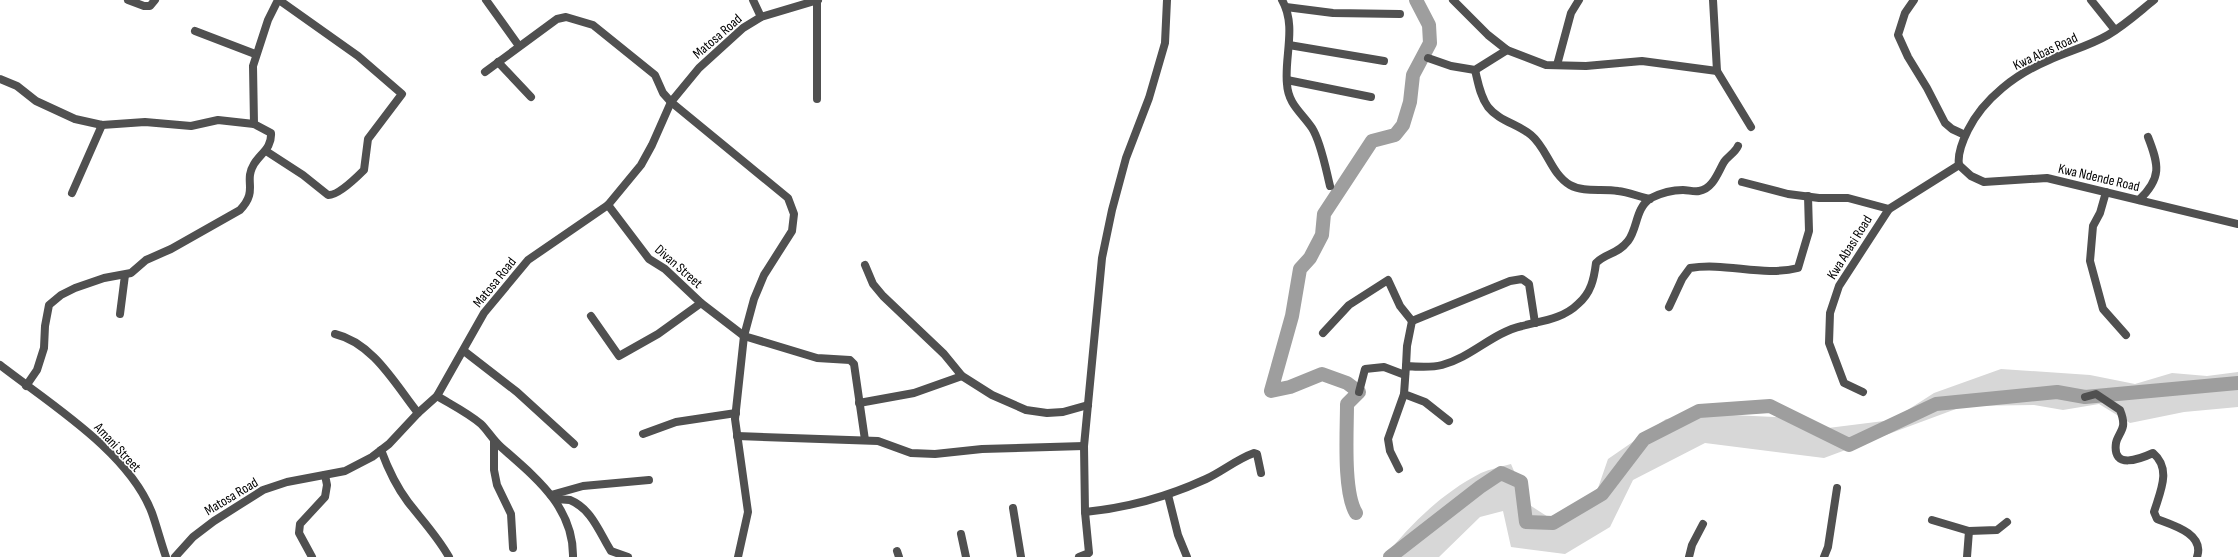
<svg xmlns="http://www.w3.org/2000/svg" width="2238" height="557" viewBox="0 0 2238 557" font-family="'Sofia Sans Condensed',sans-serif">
<rect width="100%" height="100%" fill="#fff"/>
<path fill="#d7d7d7" d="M2001,369l89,6 45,9 37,-11 35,3 31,-4v35l-54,5 -54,11 -31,-19 -36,6 -29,-5 -70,1 -140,52 -119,-15 -72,37 -23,47 -45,27 -54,-7 -8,-36 -23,6 -41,40h-55c28,-34 58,-64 97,-84 9,-4 20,-6 30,-9l17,40 28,18 42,-34 10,-29 58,-40 45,-5 83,4 34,10 64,-8 42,-27z"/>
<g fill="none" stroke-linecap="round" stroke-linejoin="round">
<g stroke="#9e9e9e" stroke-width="14">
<path d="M1356,513c-13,-21 -9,-82 -9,-109l12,-12 -12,-9 -25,-9 -32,13 -19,4 21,-75 8,-47 10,-11 12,-23 2,-21 48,-73 23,-6 8,-10 7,-23 3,-27 17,-32 -1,-18 -13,-25"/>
<path d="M1390,557l90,-70 21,-14 20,9 5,40 27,1 49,-29 42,-55 55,-28 71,-5 79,39 87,-41 121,-12 28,5 153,-14"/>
</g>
<g stroke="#505050" stroke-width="8">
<path d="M128,0l16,6h6l5,-6"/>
<path d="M486,0l33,46"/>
<path d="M753,0l8,17"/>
<path d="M817,0v99"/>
<path d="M1282,0c15,26 2,57 5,84 1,20 15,29 25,44 9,14 14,42 18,58"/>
<path d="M1453,0l35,35 19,15 39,15 40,1 56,-5 75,10"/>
<path d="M1713,0l4,71 34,56"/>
<path d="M1914,0l-9,13 -7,22 10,22 19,31 18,35 7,6 13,6"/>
<path d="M2091,0l24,30"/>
<path d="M1286,7l47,6 67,1"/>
<path d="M195,31l60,23"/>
<path d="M1289,45l95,16"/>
<path d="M1428,58l23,8 24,4 32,-20"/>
<path d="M498,62l33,35"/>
<path d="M1557,65l14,-52 8,-13"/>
<path d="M1475,70c3,12 5,26 13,37 11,14 30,17 43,28 16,13 20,39 39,50 14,8 33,3 48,6 11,1 21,6 32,8"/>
<path d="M485,72l72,-53 9,-2 27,8 62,50 8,18 8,9 117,96 6,16 -2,17 -28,44 -10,24 -10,37 -9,83 13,93 -10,45"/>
<path d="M0,79l17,7 19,15 39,18 27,6 43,-3 46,4 27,-6 36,4"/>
<path d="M1287,80l84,17"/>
<path d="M266,151l37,24 25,20c10,1 29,-18 36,-25l4,-31 34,-45 -44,-38 -79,-56"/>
<path d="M1959,165l12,11 13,6 63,-4 191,46"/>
<path d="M1959,165c-2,-12 4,-25 9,-35 16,-32 48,-56 81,-70 20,-9 40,-14 59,-25 17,-10 31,-23 46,-35"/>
<path d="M1742,182l46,12 31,4h29l41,11"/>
<path d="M2106,192l-6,21 -7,13 -3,35 13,48 23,26"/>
<path d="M72,193l30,-68"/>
<path d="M2139,200c23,-22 20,-35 9,-63"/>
<path d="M608,205l41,54 16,10 36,34 43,33 73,22 33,2 4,4 11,76"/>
<path d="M865,265l8,19 10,12 61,58 18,22 30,19 34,15 21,3 16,-1 25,-7"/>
<path d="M1669,307l13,-28 8,-11c36,-6 73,9 108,0l11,-37 -1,-35"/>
<path d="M120,314l5,-39"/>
<path d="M591,316l28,40 39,-22 43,-31"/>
<path d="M1412,321l98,-40 12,-2 7,5 6,39"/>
<path d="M1323,333l26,-28 39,-25 12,26 12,15"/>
<path d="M335,334c38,9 60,50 83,79"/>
<path d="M464,351l53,41 57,52"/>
<path d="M0,365c50,39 129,87 152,148 5,14 9,30 14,44"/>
<path d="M1406,366l1,-20 5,-25"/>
<path d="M26,386l11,-16 7,-22 1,-22 4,-21 12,-10 14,-7 29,-10 27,-5 15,-13 25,-11 69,-39c19,-20 3,-28 14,-46 7,-11 18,-16 17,-31l-17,-9 -1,-58 15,-46 10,-20"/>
<path d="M1359,392l6,-23 19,-2 21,8"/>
<path d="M1863,392l-19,-9 -15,-40 1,-30 9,-27 50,-77 70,-44"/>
<path d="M437,396c15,9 31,17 44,28 7,7 12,16 20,23 34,30 73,60 72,110"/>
<path d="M2085,397l11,-3 24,16c2,5 4,10 3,16 -1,6 -6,11 -7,17 -4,27 24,16 37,10 19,16 7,39 1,59l3,7c16,6 48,15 40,38"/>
<path d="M859,403l55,-10 48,-17"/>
<path d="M1449,421l-24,-19 -21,-8 2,-28c12,1 25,2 36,-1 30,-8 50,-32 80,-39 19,-5 41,-7 56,-22 13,-11 16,-25 18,-41 11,-11 21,-8 32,-22 10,-13 7,-33 23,-43 10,-5 21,-8 32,-8 5,0 11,2 16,1 14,-2 19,-19 25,-29 4,-6 11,-9 14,-16"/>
<path d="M643,434l33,-12 60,-9"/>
<path d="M737,436l141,5 33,12 24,1 47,-5 102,-3"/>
<path d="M494,441v29l3,15 14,29 2,34"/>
<path d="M381,450c7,19 15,36 27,52 14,18 30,35 41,55"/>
<path d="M1399,469l-9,-18 -2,-12 16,-45"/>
<path d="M551,495l32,-9 66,-6"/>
<path d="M1168,495l10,40 9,22"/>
<path d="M555,499c4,1 11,0 15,1 22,9 30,34 41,51l17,6"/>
<path d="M1013,508l8,49"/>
<path d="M1085,512c42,-4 82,-15 121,-33 17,-8 31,-20 48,-26l3,1 4,19"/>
<path d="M1932,520l37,11 28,-1 10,-8"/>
<path d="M961,534l5,23"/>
<path d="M897,551l2,6"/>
<path d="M312,557l-13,-24 1,-9 25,-27 2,-12 -2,-10"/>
<path d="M1079,557l10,-4 -4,-41 -1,-66 18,-188 10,-48 14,-52 23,-60 16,-55 2,-43"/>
<path d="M1689,557l3,-12 11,-21"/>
<path d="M1824,557l4,-10 9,-59"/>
<path d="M1967,557l2,-26"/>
</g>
<path stroke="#505050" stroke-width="8" d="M175,557l18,-20 21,-16 49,-31 24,-8 58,-11 27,-14 17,-13 29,-31 19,-17 47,-83 44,-53 80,-55 33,-40 11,-20 19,-43 28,-34 44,-40 18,-11 57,-17"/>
</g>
<g text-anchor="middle" stroke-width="3.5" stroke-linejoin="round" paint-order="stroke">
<g font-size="14" fill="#000" stroke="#fff">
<text transform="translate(717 36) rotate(-41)" y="5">Matosa Road</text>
<text transform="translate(2045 51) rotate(-25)" y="5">Kwa Abas Road</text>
<text transform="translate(2099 177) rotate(13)" y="5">Kwa Ndende Road</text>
<text transform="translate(1849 247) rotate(-58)" y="5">Kwa Abasi Road</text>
<text transform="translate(679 266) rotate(41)" y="5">Divan Street</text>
<text transform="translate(494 282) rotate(-51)" y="5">Matosa Road</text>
<text transform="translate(118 447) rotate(47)" y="5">Amani Street</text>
<text transform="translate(231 496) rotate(-31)" y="5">Matosa Road</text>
</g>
</g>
</svg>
